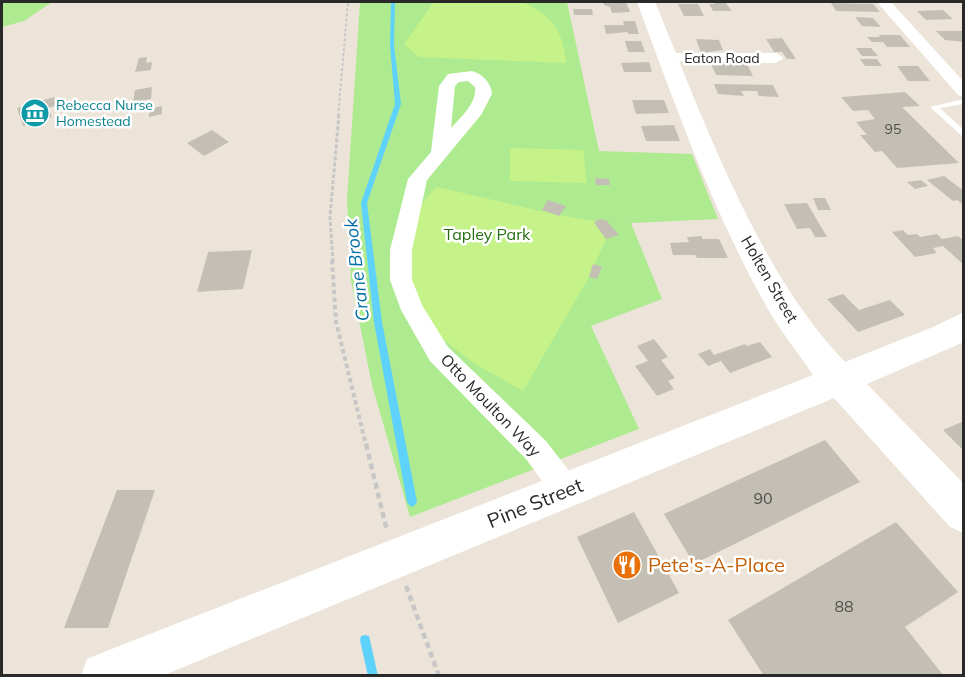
<svg xmlns="http://www.w3.org/2000/svg" width="965" height="677" viewBox="0 0 965 677" font-family="Mulish,sans-serif">
<rect width="100%" height="100%" fill="#ede4d9"/>
<g fill="#aeea8f">
<path d="M2,2h50l-28,19 -22,6z"/>
<path d="M360,2h207l32,149 93,3 26,65 -87,4 31,76 -71,27 48,103 -229,88 -38,-132 -21,-105 -4,-80z"/>
</g>
<g fill="#c6f389">
<path d="M434,2h88c28,11 42,30 44,61l-147,-6 -15,-13z"/>
<path d="M510,148l73,2 4,33 -77,-2z"/>
<path d="M436,187c53,11 106,26 159,34l11,18 -17,38 -66,114 -48,-27 -49,-38 -20,-43 11,-73z"/>
</g>
<g fill="none" stroke-linecap="round" stroke-linejoin="round">
<g fill="#5fd2fc" fill-rule="evenodd">
<path d="M391,2h4l-1,43 7,59 -34,99 15,119 35,180 -2,3 -3,2 -3,-2 -2,-3 -33,-180 -13,-119 34,-99 -5,-59z"/>
<path d="M365,635l4,1 1,4 8,36h-10l-8,-36 1,-4z"/>
</g>
</g>
<g fill="#c4bfb5">
<path d="M603,2h23l4,10 -18,1 -2,-6 -6,-2z"/>
<path d="M713,2h12l7,9h-19l-4,-7h6z"/>
<path d="M831,3l42,1 7,8 -44,-1z"/>
<path d="M678,4h20l6,12h-20z"/>
<path d="M573,9h19l1,6h-19z"/>
<path d="M943,10l10,9 -27,1 -9,-9z"/>
<path d="M855,17l18,1 8,9 -19,-1z"/>
<path d="M623,21h12l4,13h-11l-1,-2 -21,2 -2,-9h20z"/>
<path d="M936,31h28v11l-19,-2z"/>
<path d="M879,35h21l10,12h-23l-4,-5h-11l-5,-5h13z"/>
<path d="M782,38l14,21h-9l-5,-7h-8l-8,-13z"/>
<path d="M696,39l23,1 4,10 -22,3z"/>
<path d="M625,41h16l4,11h-17z"/>
<path d="M856,48h15l7,8h-16z"/>
<path d="M147,57l-1,6 6,-1 -1,8 -16,2 4,-14z"/>
<path d="M860,59h17l5,7h-17z"/>
<path d="M649,62l3,10h-28l-3,-9z"/>
<path d="M711,64h36l6,12 -37,-1z"/>
<path d="M897,66h21l12,15h-22z"/>
<path d="M714,84l59,1 6,12 -20,-1 -2,-5h-16l3,5 -26,-2z"/>
<path d="M152,87l-1,12 -18,3 2,-12z"/>
<path d="M905,92l15,14 -18,1 57,56 -62,5 -15,-17 -7,1 -15,-17h7l-11,-13 19,-3 -7,-9 -15,1 -12,-14z"/>
<path d="M54,97l3,8 -9,3 4,9 -29,9 -6,-18z"/>
<path d="M632,100h32l5,13 -33,1z"/>
<path d="M162,106v8l-13,3v-8z"/>
<path d="M674,125l6,16h-34l-5,-15z"/>
<path d="M212,130l17,12 -25,14 -17,-13z"/>
<path d="M944,176l20,15v14l-7,-5 -4,1 -26,-21z"/>
<path d="M595,178l14,1 1,6h-14z"/>
<path d="M921,180l7,6 -13,3 -8,-7z"/>
<path d="M813,198h12l6,12h-13z"/>
<path d="M548,200l18,6 -7,10 -17,-6z"/>
<path d="M807,203l20,34h-12l-5,-9 -13,1 -13,-25z"/>
<path d="M600,219l6,1 13,15 -13,4 -11,-15v-3z"/>
<path d="M903,230l5,5 9,-1 3,3 17,-3 5,5 16,-3 6,5v24l-21,-19 -10,2 4,5 -22,4 -23,-25z"/>
<path d="M702,236v3h17l9,19h-31l-2,-3h-22l-3,-12 19,-1 -2,-5z"/>
<path d="M252,250l-9,39 -46,3 11,-40z"/>
<path d="M593,264l9,3 -5,12 -8,-2z"/>
<path d="M843,294l16,16 31,-10 15,15 -47,17 -31,-33z"/>
<path d="M654,339l14,18 -7,3 14,18 -7,3 6,8 -17,7 -22,-30 13,-5 -11,-15z"/>
<path d="M760,342l12,15 -42,16 -9,-12 -13,5 -10,-12 12,-5 4,6 31,-11 2,2z"/>
<path d="M964,421v30l-21,-21z"/>
<path d="M825,440l35,42 -166,82 -30,-50z"/>
<path d="M117,490h38l-47,138h-44z"/>
<path d="M634,512l45,81 -61,30 -41,-86z"/>
<path d="M896,522l62,70 -53,35 39,49h-180l-36,-56z"/>
</g>
<g fill="none" stroke-linecap="round" stroke-linejoin="round">
<path stroke="#c7c7c7" stroke-width="2" stroke-dasharray="3 2" stroke-linecap="butt" d="M338,116l10,-114"/>
<path stroke="#c7c7c7" stroke-width="3" stroke-dasharray="4 2" stroke-linecap="butt" d="M333,262l-3,-45 9,-103"/>
<path stroke="#c7c7c7" stroke-width="4" stroke-dasharray="4.5 3" stroke-linecap="butt" d="M332,260l4,62 30,123"/>
<g stroke="#c7c7c7" stroke-width="4.5" stroke-dasharray="6 4" stroke-linecap="butt">
<path d="M366,444l21,87"/>
<path d="M406,586l33,90"/>
</g>
<path fill="#fff" fill-rule="evenodd" d="M964,99v5l-24,4 24,22v8l-34,-31z"/>
<g fill="#fff" fill-rule="evenodd">
<path d="M877,2h14l73,80v15l-6,-2z"/>
<path d="M667,53h109l8,5 -8,5 -114,-2 -3,-3 3,-3z"/>
<path d="M472,71c11,3 19,12 20,23l-11,21 -54,65 -15,70v30l11,27 25,40 98,94 30,39 4,10 -4,10 -10,4 -10,-4 -30,-41 -96,-98 -29,-51 -11,-30v-30l18,-71 23,-27 8,-66 9,-12zM468,81l7,6c2,16 -14,30 -24,41l4,-42 4,-4z"/>
</g>
<path fill="#fff" fill-rule="evenodd" d="M637,2h18c48,116 102,269 190,360l88,-35 31,-15v30l-97,42 97,100v49l-14,-6 -116,-129 -672,278h-81l6,-17 17,-7 709,-277c-14,-21 -31,-42 -44,-64 -56,-98 -93,-204 -132,-309z"/>
</g>
<defs>
<g id="museum-disc" transform="scale(1.5)"><circle r="9.5" fill="#0f9aa8" stroke="#fff"/><path d="M0-6L6-3V-2H-6V-3ZM-5-1h2V3h-2ZM-1-1h2V3h-2ZM3-1h2V3H3ZM-6 4H6V6H-6Z" fill="#fff"/></g>
<g id="restaurant-disc" transform="scale(1.5)"><circle r="9.5" fill="#e8710a" stroke="#fff"/><path d="M-5-6h1v4h1v-4h1v4h1v-4h1v5L-1.5 .5V6h-2V.5L-5-1ZM5-6V6H3V1.5H1.5Q1.5-4 5-6Z" fill="#fff"/></g>
</defs>
<g fill-rule="evenodd">
<use href="#museum-disc" x="35" y="113"/>
<use href="#restaurant-disc" x="627" y="565"/>
</g>
<g text-anchor="middle" stroke-width="5" stroke-linejoin="round" paint-order="stroke">
<g font-size="14" fill="#292929" stroke="#fff">
<text x="722" y="63">Eaton Road</text>
</g>
<g font-size="14" fill="#0d838f" stroke="#fff" text-anchor="start">
<text x="56" y="110">Rebecca Nurse<tspan x="56" dy="16">Homestead</tspan></text>
</g>
<g font-size="14" fill="#504e4c">
<text x="893" y="134">95</text>
</g>
<g font-size="16" fill="#256e11" stroke="#fff">
<text x="487" y="240">Tapley Park</text>
</g>
<g font-size="16" fill="#292929" stroke="#fff">
<text transform="translate(770 279) rotate(60)" y="6">Holten Street</text>
<text transform="translate(491 405) rotate(46)" y="6">Otto Moulton Way</text>
</g>
<g font-size="16" fill="#504e4c">
<text x="763" y="504">90</text>
<text x="844" y="612">88</text>
</g>
<g font-size="18" font-style="italic" fill="#006da6" stroke="#fff">
<text transform="translate(357 270) rotate(-97)" y="6">Crane Brook</text>
</g>
<g font-size="20" fill="#292929" stroke="#fff">
<text transform="translate(535 503) rotate(-22)" y="7">Pine Street</text>
</g>
<g font-size="20" fill="#c56008" stroke="#fff" text-anchor="start">
<text x="648" y="572">Pete's-A-Place</text>
</g>
</g>
<rect width="965" height="677" fill="none" stroke="#292929" stroke-width="6"/>
</svg>
